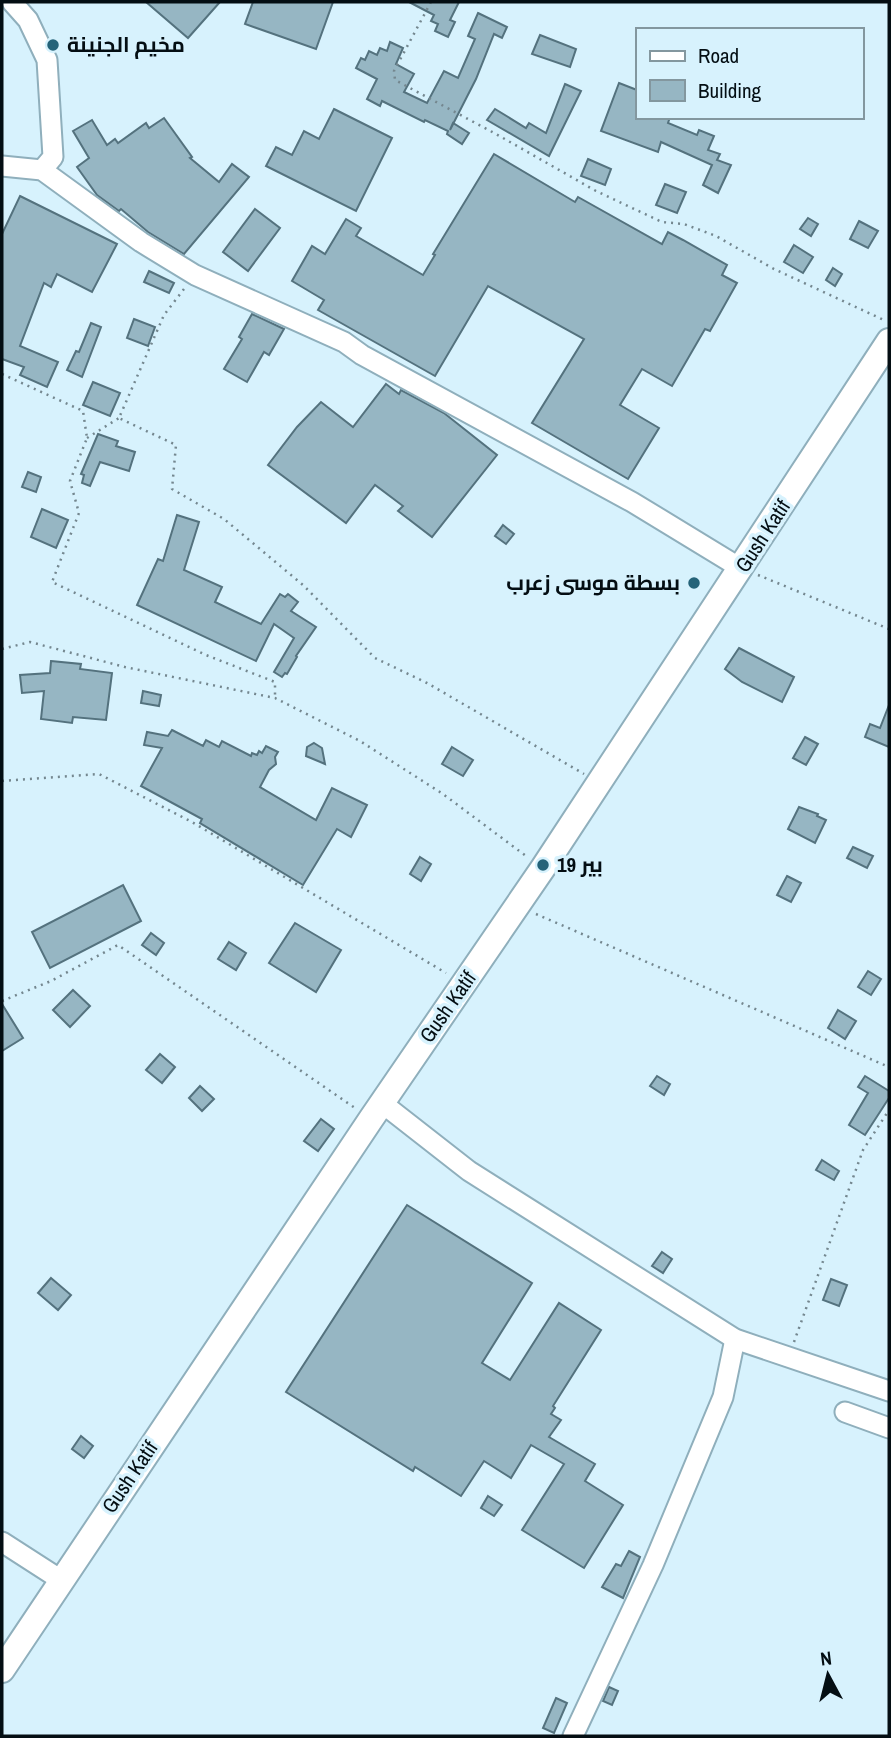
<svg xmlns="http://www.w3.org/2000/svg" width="891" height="1738" viewBox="0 0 891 1738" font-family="'Archivo Narrow',Cairo,sans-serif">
<rect width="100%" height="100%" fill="#d7f2fd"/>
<g fill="#96b6c3" stroke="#54727e" stroke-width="2">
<path d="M146,2h74l-32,36z"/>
<path d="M253,2h80l-17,47 -71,-25z"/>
<path d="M409,2h50l-9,18 5,2 -7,15 -13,-6 3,-7 -7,-3 3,-6z"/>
<path d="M478,13l29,14 -5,11 -8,-4 -18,45 -26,51 3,-7 16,10 -7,11 -15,-10 1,-3 -23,-11 -1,2 -42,-21 -2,5 -13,-7 10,-20 -21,-11 5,-10 4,2 4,-9 8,4 3,-7 7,3 3,-9 13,6 -7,16 18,10 -10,18 23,11 17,-32 14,7 17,-39 -7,-3z"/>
<path d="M540,35l36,14 -6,18 -38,-13z"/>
<path d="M619,83l18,7v27h33l-2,6 29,12 2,-5 15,6 -6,14 12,4 -3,6 14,5 -13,28 -15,-8 9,-20 -51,-23 -3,10 -57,-21z"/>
<path d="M565,84l16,7 -32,65 -62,-36 8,-11 31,19 3,-5 17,10z"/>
<path d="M334,109l58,29 -36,73 -90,-45 10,-19 16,8 12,-24 15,8z"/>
<path d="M164,118l28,39 -2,1 29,24 13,-18 17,13 -65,77 -36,-22 -27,-23 -2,2 -22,-16 -20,-28 12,-9 -16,-27 19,-11 15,25 8,-6 3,4 28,-20 3,5z"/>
<path d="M494,154l81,48 3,-5 84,47 6,-12 15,8 44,25 -5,10 15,8 -27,48 -5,-2 -33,57 -30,-17 -22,36 39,23 -31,51 -96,-56 52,-84 -96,-53 -53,90 -117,-66 6,-10 -32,-19 20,-35 13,8 21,-35 15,9 -5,8 67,39 12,-20 -2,-1z"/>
<path d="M588,159l23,10 -6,16 -24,-9z"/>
<path d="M665,184l21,8 -9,21 -21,-8z"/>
<path d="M20,196l97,48 -25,48 -35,-18 -6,13 -7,-4 -24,63 38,16 -11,25 -27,-12 4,-8 -22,-8v-125z"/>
<path d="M255,209l25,19 -32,43 -25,-19z"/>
<path d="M808,218l10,6 -7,12 -11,-7z"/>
<path d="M859,221l19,10 -10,17 -18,-9z"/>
<path d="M794,245l19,12 -10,16 -19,-11z"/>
<path d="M833,268l9,6 -7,12 -9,-6z"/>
<path d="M149,271l25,12 -5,10 -25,-11z"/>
<path d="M252,314l32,15 -15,26 -5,-3 -17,30 -23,-13 18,-30 -3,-2z"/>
<path d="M134,319l21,8 -7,19 -21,-8z"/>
<path d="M91,323l10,4 -19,50 -15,-7 9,-19 3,1z"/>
<path d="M93,382l27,11 -10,23 -27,-11z"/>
<path d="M386,384l13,10 2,-4 43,23 53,42 -65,82 -34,-26 5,-5 -28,-21 -29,38 -78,-58 29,-38 24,-25 32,25z"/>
<path d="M98,434l20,7 -2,5 19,6 -6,19 -29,-9 -10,24 -8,-3 2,-8 -3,-1z"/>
<path d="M28,472l13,5 -5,15 -14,-5z"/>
<path d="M42,509l26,11 -12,28 -25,-11z"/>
<path d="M177,515l22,7 -15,48 38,17 -7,15 46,22 19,-30 5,3 3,-3 10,8 -7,9 25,16 -20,29 1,1 -10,17 -2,-1 -3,4 -8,-5 20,-34 -20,-14 -18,37 -119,-56 21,-46 5,2z"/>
<path d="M503,525l11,9 -8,10 -11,-8z"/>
<path d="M739,648l55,29 -12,25 -40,-20 -17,-13z"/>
<path d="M51,661l30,3 -1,5 32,4 -6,47 -33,-3 -1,6 -31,-4 3,-28 -22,2 -2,-18 30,-2z"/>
<path d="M143,691l18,4 -2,11 -18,-3z"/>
<path d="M889,705v42l-24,-10 5,-13 10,4z"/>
<path d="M172,730l31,16 3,-6 13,7 3,-6 29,15 1,-3 5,2 2,-4 3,2 4,-7 12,6 -3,5 1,7 -7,6 -9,17 56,33 16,-32 35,17 -16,32 -14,-8 -34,56 -103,-62 2,-4 -61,-33 21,-38 -18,-3 3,-13 21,4z"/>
<path d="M805,737l13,7 -12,21 -13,-7z"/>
<path d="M314,743l8,5 3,16 -19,-8 1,-9z"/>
<path d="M452,747l21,13 -10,16 -21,-12z"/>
<path d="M799,807l19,7 -1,2 9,4 -11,23 -27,-14z"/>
<path d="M853,847l20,9 -6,12 -20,-10z"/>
<path d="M420,857l11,7 -10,17 -11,-7z"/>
<path d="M787,876l14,7 -10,19 -14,-7z"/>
<path d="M123,885l18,36 -91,47 -18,-36z"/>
<path d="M295,923l46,27 -25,42 -47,-29z"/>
<path d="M151,933l13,10 -8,12 -14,-10z"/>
<path d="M229,942l17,11 -10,17 -18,-11z"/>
<path d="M868,971l13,8 -10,16 -13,-8z"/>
<path d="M73,990l17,16 -20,21 -17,-17z"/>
<path d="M2,1004l21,34 -21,13z"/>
<path d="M838,1010l18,11 -11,18 -17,-11z"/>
<path d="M160,1054l15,13 -13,16 -16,-13z"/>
<path d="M657,1076l13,8 -6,11 -14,-9z"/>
<path d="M865,1076l24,15v7l-24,37 -16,-10 19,-32 -10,-6z"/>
<path d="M200,1086l14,13 -12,12 -13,-13z"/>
<path d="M321,1119l13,10 -16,22 -14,-10z"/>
<path d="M822,1160l17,11 -5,9 -18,-10z"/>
<path d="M407,1205l125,78 -50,80 28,17 49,-77 42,27 -48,76 2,2 -4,6 10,6 -12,17 46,27 -10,17 38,24 -39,63 -62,-38 42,-66 -33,-19 -20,33 -27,-17 -23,35 -46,-29 -2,4 -127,-79z"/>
<path d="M662,1252l10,7 -9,14 -11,-7z"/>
<path d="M51,1278l20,17 -13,15 -20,-17z"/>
<path d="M831,1279l16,6 -8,21 -16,-6z"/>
<path d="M81,1436l12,10 -9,12 -12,-9z"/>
<path d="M488,1496l14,9 -8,11 -13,-8z"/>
<path d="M629,1551l11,6 -17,41 -21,-11 14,-23 5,2z"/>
<path d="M609,1687l9,4 -6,14 -9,-4z"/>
<path d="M556,1698l11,5 -13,30 -11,-5z"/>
</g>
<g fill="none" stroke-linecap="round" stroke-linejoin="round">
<g stroke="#8fafbc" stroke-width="23">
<g id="minor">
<path d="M12,2l16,18 19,40 6,97 -11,13"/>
<path d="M2,166l40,4 99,72 54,33 149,67 18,13 270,147 110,67"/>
<path d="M382,1103l87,68 266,168 154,52"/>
<path d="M845,1412l44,16"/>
<path d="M2,1542l59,38"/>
<path d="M573,1736l80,-171 70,-168 12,-58"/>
</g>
</g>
<g stroke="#8fafbc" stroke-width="28">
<path id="major" d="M2,1670l369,-551 172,-251 346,-527"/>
</g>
<g stroke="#74878f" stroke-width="2.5" stroke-dasharray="2 5" stroke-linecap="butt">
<path d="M431,2l-37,69 1,9 101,54 100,57 66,31 22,2 32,12 58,33 112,52"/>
<path d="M184,289l-20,26 -45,103 57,27 -4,44 52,30 79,66 72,73 52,25 157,91"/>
<path d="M2,374l81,37 4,27 -17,43 9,32 -27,69 154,73 69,27v16"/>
<path d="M87,438l32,-20"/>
<path d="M758,575l131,54"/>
<path d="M2,649l28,-7 95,25 150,31 85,43 83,53 83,62"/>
<path d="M2,781l97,-7 93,48 254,151"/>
<path d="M536,914l353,153"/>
<path d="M2,1001l49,-20 67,-36 237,163"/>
<path d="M794,1342l69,-192 26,-40"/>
</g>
<use href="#minor" stroke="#fff" stroke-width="19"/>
<use href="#major" stroke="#fff" stroke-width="24"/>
</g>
<g fill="#256379" stroke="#d7f2fd" stroke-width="2.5">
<circle cx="53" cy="45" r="7"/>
<circle cx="694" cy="583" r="7"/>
<circle cx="543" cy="865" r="7"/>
</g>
<g text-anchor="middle" stroke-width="7" stroke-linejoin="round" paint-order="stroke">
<g font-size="21" font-weight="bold" fill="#040e13" stroke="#d7f2fd" text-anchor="start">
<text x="67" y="52">مخيم الجنينة</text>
<text x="680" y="590" text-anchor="end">بسطة موسى زعرب</text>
<text x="557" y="872">بير 19</text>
</g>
<g font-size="21" fill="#040e13" stroke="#d7f2fd">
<text transform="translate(763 536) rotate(-57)" y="7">Gush Katif</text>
<text transform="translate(448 1007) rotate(-55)" y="7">Gush Katif</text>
<text transform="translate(130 1477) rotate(-56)" y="7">Gush Katif</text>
</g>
</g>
<rect width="891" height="1738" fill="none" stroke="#040e13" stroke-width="7"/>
<rect x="636" y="28" width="228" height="91" fill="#d7f2fd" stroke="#83979f" stroke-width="2"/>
<rect x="650" y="51" width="35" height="10" fill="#ffffff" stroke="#83979f" stroke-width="2"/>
<text x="698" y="63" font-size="21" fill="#040e13">Road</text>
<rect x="650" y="80" width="35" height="21" fill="#96b6c3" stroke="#83979f" stroke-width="2"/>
<text x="698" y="98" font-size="21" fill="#040e13">Building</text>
<g transform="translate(828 1675) rotate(353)" stroke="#d7f2fd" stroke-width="5" paint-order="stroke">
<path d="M0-5L12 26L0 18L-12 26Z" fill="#040e13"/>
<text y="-10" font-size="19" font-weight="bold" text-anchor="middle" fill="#040e13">N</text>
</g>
</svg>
